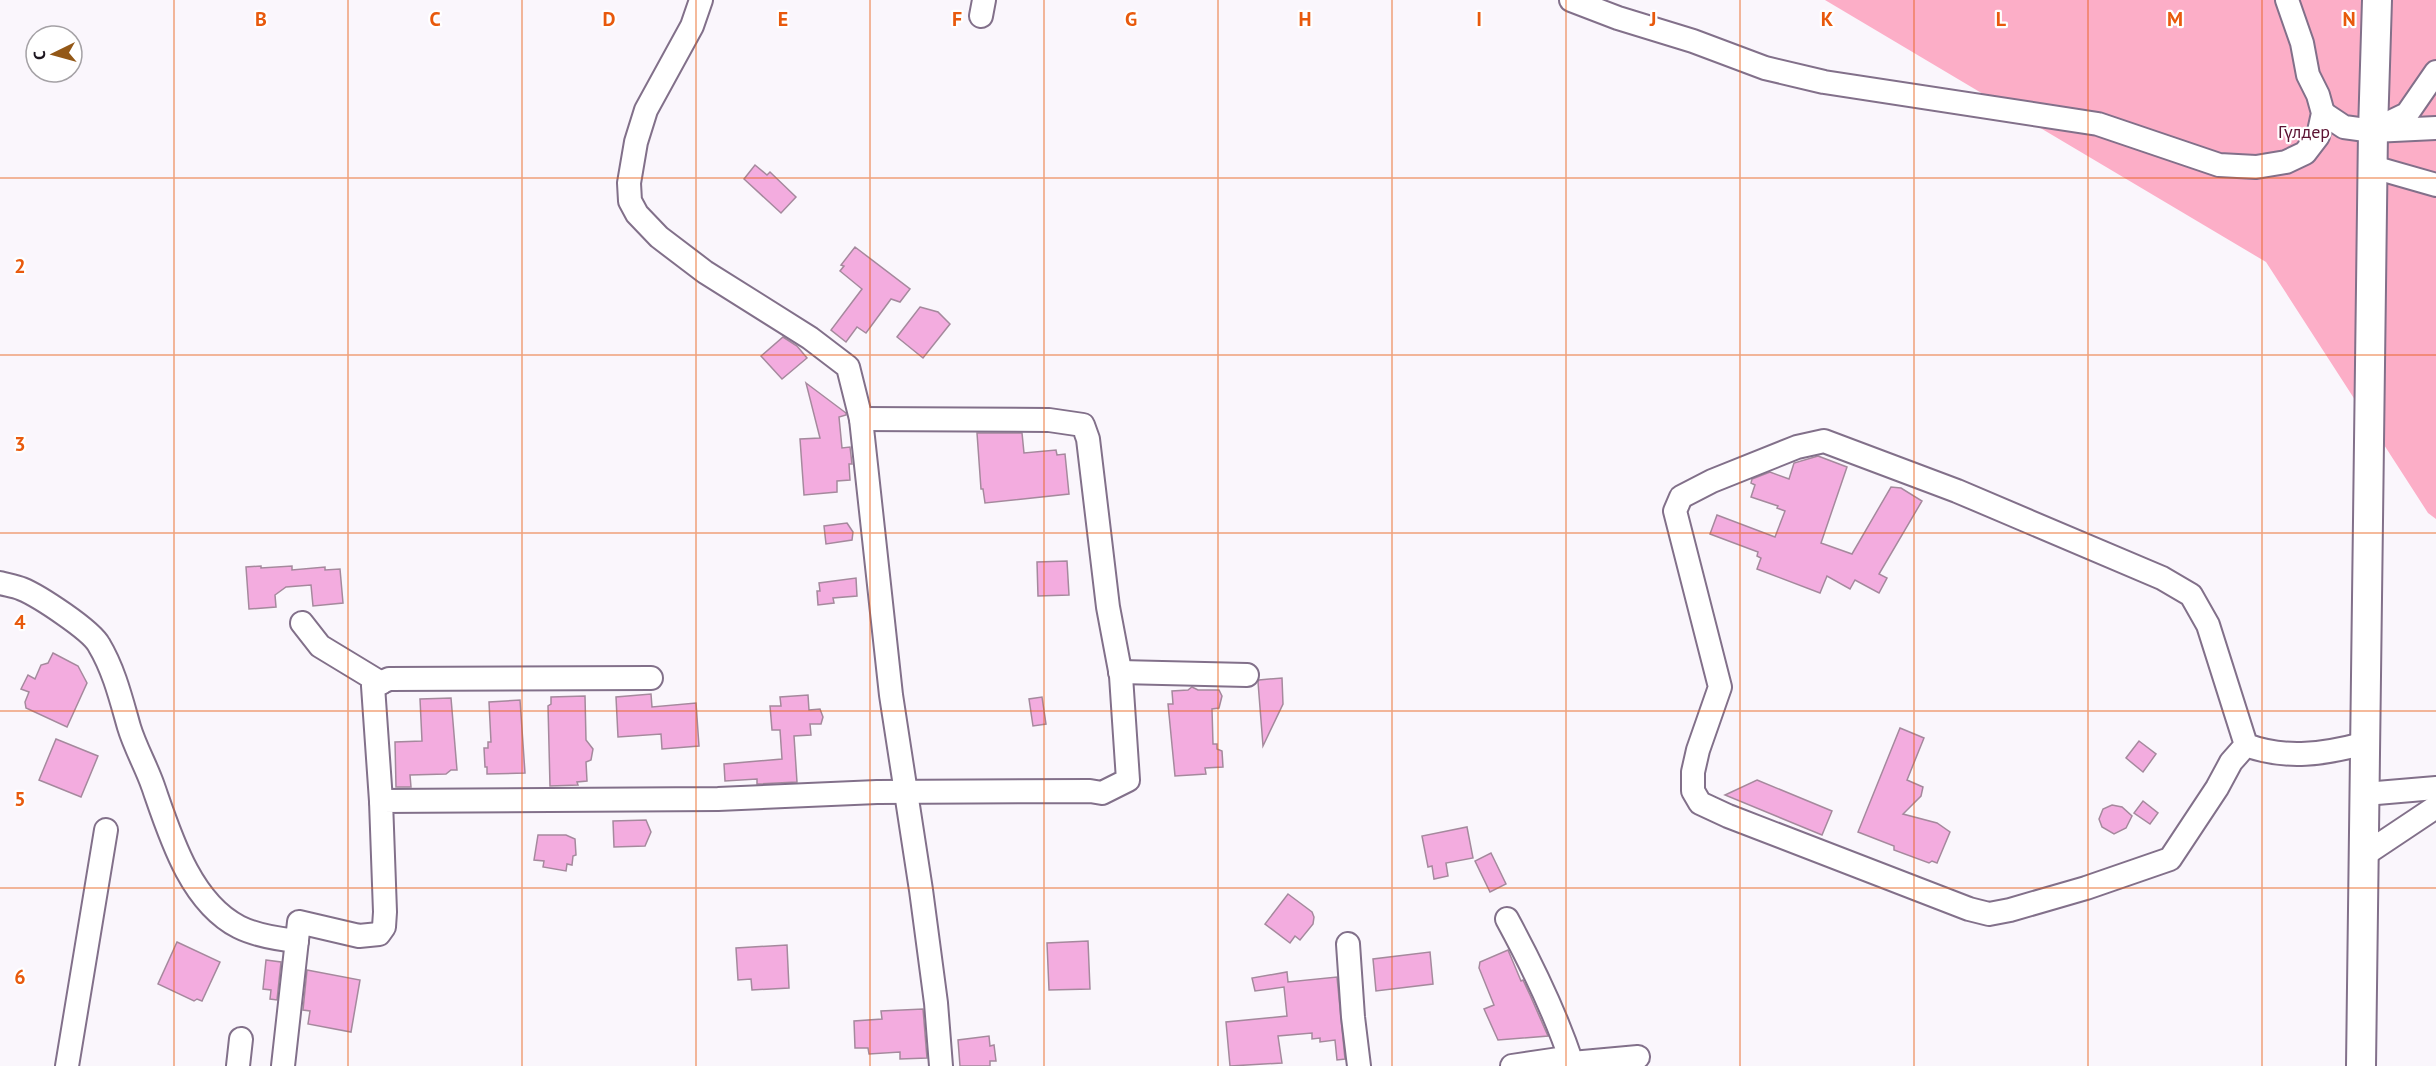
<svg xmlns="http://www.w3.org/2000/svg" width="2436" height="1066" viewBox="0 0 2436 1066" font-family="'PT Sans',sans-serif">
<rect width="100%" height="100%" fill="#faf6fc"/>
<path fill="#fcaec7" d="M1825,0h611v519l-8,-6 -162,-251z"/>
<g fill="#f3acdf" stroke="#a5899d" stroke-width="1.5">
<path d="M755,165l12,10 3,-3 26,25 -15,16 -37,-34z"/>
<path d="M855,247l55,42 -10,13 -9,-3 -25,34 -9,-6 -11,15 -15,-12 31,-41 -22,-18 4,-5 -3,-1z"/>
<path d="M920,307l18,5 12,12 -27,34 -26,-21z"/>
<path d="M783,337l14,9 10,12 -25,21 -21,-23z"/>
<path d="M806,383l40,30v2l-7,2 3,31 8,-1 2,17h-3l1,16 -13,1v11l-33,3 -4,-56 20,-1z"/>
<path d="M977,433h45l2,20 32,-3 1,5 8,-1 4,40 -84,9 -2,-14h-2z"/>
<path d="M1818,456l29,11 -26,76 31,11 39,-67 10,1 21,13 -43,73 8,4 -8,15 -24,-13 -5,9 -23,-13 -7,17 -63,-24 4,-11 -4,-2 1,-4 -48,-18 7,-19 58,22 10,-26 -8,-3 1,-2 -27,-9 4,-12 -4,-2 1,-4 18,-7 19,7 5,-16z"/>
<path d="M847,523l6,9 -1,8 -26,4 -2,-18z"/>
<path d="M1067,561l2,34 -31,1 -1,-34z"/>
<path d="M261,566v2l31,-2v4l33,-3v3l15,-1 3,34 -30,3 -2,-21 -25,2 -11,8 1,12 -27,2 -3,-42z"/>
<path d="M856,578l1,18 -24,2 1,5 -16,2 -1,-14h3l-1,-8z"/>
<path d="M53,653l25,13 9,17 -20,44 -41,-19 -1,-6 4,-10 -8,-3 7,-14 7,4 6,-14 7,-2z"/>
<path d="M1282,678l1,26 -20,42 -5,-64 1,-2z"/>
<path d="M1192,687l6,3h21l3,6 -3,12 -7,1 1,35h4v5l5,2 1,16 -18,1 1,6 -31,2 -7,-72h5l-1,-13 16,-1z"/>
<path d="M651,694l1,13 44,-4 3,43 -37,3 -1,-15 -43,3 -2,-40z"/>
<path d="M808,695l1,15 11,-1 3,8 -2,7h-11l1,11 -17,1 3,46 -40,2v-5l-32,2 -1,-17 58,-5 -2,-29h-8l-2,-24h11l-1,-9z"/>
<path d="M585,696l1,44 7,9 -2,11 -5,2 1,19 -10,1 1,3 -28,1 -2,-80 3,-2v-7z"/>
<path d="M1042,697l4,27 -13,2 -4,-27z"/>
<path d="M451,698l6,72h-6l-5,4 -36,1 1,12h-15l-1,-45 27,-1 -2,-42z"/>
<path d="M520,700l5,73 -38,1v-7h-2l-1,-19h4v-6h3l-2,-40z"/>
<path d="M1900,728l24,10 -17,42 16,7 -2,9 -18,18 34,9 13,9 -13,31 -5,-2 -3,2 -35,-13v-4l-36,-14z"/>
<path d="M56,739l42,17 -17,41 -42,-17z"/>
<path d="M2139,741l17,13 -13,18 -17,-14z"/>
<path d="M1757,780l75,31 -10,24 -97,-40z"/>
<path d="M2143,801l15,12 -8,11 -16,-11z"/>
<path d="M2112,805l10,2 10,9 -6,12 -12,6 -12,-7 -3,-8 4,-10z"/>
<path d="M646,820l5,12 -6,14 -31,1 -1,-26z"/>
<path d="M1467,827l6,31 -27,5 2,13 -14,3 -2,-13 -4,1 -6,-31z"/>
<path d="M538,835h28l9,4 1,16 -3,1 -1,9 -5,-1 -1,7 -23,-4 1,-6 -10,-1z"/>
<path d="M1491,853l15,31 -16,8 -15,-31z"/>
<path d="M1288,894l24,18 2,5 -1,7 -13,16 -5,-4 -5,7 -25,-19z"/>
<path d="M1088,941l2,48 -41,1 -2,-47z"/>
<path d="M177,942l43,20 -18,39 -5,-2 -3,2 -36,-17z"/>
<path d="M787,945l2,43 -37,2 -1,-11 -13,1 -2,-32z"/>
<path d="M1508,950l13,31 2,-1 7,15 18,41 -50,4 -14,-31 10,-4 -15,-37 1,-6z"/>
<path d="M1430,952l3,32 -57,7 -3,-32z"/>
<path d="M266,960l15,2 -4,38 -7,-1 1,-9 -8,-1z"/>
<path d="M307,970l53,10 -9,52 -43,-8 2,-13 -7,-1z"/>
<path d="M1287,972l1,10 49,-5 8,82 -8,1 -2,-20 -15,2v-4l-8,1v-6l-34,3 4,27 -52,3 -4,-44 61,-6 -3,-29 -29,4 -3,-13z"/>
<path d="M923,1009l4,49 -27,1v-7l-31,2 -1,-6h-13l-1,-27 28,-2 -1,-8z"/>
<path d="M989,1036l1,10 4,-1 2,16h-6v5h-30l-2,-26z"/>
</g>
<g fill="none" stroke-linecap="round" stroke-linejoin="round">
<g stroke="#82708a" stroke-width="26">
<g id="minor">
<path d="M701,0l-9,26 -46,84 -10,32 -7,41 1,18 7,13 22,23 46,35 105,66 38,29 13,52 30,276 30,195 15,113 5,63"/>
<path d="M1571,0l47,18 75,23 72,27 59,14 274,42 121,41 37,2 30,-5 19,-9 13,-17 5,-23 -5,-18 -10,-20 -6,-32 -15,-43"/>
<path d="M981,16l3,-16"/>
<path d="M2323,113l21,14 29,4 63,-3"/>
<path d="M2380,127l27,-13 29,-42"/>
<path d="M2373,167l63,18"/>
<path d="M0,583c7,2 15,3 22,6 17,7 69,41 77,56 15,25 22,54 30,82 6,20 17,39 24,59 17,49 37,116 86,141 18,9 39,12 58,14"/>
<path d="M302,623l18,23 61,37"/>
<path d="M1120,672l127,3"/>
<path d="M2246,745l-15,17 -14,26 -47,71 -84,29 -76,22 -21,4 -20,-5 -241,-93 -28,-13 -7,-12v-19l5,-22 22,-63 -45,-176 6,-14 31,-16 85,-34 27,-6 133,50 205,87 29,17 17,30 38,120c40,15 79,9 120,-2"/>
<path d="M2365,794l71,-6"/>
<path d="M381,801l-8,-115 16,-7 262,-1"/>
<path d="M2364,855l72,-48"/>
<path d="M1507,919c25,46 48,93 65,144l66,-6"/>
<path d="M1348,944l5,73 6,49"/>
<path d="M67,1066l39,-236"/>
<path d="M238,1066l3,-27"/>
<path d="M283,1066l16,-144 60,14 20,-2 5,-7 1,-15 -4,-111 337,-2 159,-7 213,-1 12,2 26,-13 -7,-104 -13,-69 -20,-168 -5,-14 -34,-5 -188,-1"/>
<path d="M1512,1066l47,-7 13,4 2,3"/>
</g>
</g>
<g stroke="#82708a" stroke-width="32">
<path id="major" d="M2361,1066l12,-935 4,-131"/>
</g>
<use href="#minor" stroke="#fff" stroke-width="22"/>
<use href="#major" stroke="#fff" stroke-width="28"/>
</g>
<path fill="none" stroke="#e8590c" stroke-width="1.5" stroke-opacity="0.55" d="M174,0v1066M348,0v1066M522,0v1066M696,0v1066M870,0v1066M1044,0v1066M1218,0v1066M1392,0v1066M1566,0v1066M1740,0v1066M1914,0v1066M2088,0v1066M2262,0v1066M0,178h2436M0,355h2436M0,533h2436M0,711h2436M0,888h2436"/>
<g text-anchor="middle" stroke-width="4.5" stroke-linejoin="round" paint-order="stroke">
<g font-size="18" fill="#5c1333" stroke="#fff">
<text x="2304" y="138">Гүлдер</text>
</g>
</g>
<g font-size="20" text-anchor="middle" font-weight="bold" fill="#e8590c" stroke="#fff" stroke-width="4.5" stroke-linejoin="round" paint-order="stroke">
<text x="261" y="26">B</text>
<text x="435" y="26">C</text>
<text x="609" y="26">D</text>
<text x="783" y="26">E</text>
<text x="957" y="26">F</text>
<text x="1131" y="26">G</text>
<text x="1305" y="26">H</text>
<text x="1479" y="26">I</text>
<text x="1653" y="26">J</text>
<text x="1827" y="26">K</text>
<text x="2001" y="26">L</text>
<text x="2175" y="26">M</text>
<text x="2349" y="26">N</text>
<text x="20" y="273">2</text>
<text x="20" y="451">3</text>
<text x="20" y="629">4</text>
<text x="20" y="806">5</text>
<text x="20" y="984">6</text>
</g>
<g transform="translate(54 54) rotate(265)"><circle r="28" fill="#ffffff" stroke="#a4a1a5" stroke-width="1.5"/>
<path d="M0-4.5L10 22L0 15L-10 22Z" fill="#935817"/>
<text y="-9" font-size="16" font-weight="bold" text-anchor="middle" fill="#1c151f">С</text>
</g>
</svg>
